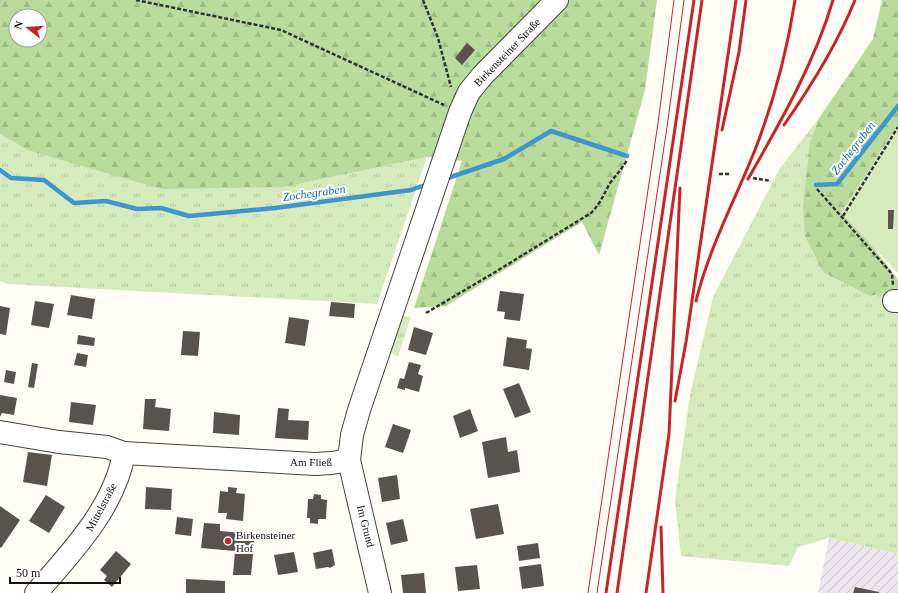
<svg xmlns="http://www.w3.org/2000/svg" width="898" height="593" viewBox="0 0 898 593" font-family="Georgia,serif">
<defs>
<pattern id="industrial-furrows" width="10" height="10" patternUnits="userSpaceOnUse"><rect width="10" height="10" fill="#eee6ef"/><path d="M-1 1l2-2M0 10L10 0M9 11l2-2" fill="none" stroke="#cbc4cc"/></pattern>
<pattern id="grass-tufts" width="24" height="20" patternUnits="userSpaceOnUse"><rect width="24" height="20" fill="#d5ebbd"/><path d="M3 7l-1-3M5 7V3M7 7l1-3M15 17l-1-3M17 17v-4M19 17l1-3" fill="none" stroke="#b6c8a1"/></pattern>
<pattern id="forest-firs" width="22" height="20" patternUnits="userSpaceOnUse"><rect width="22" height="20" fill="#b9dc9c"/><path d="M5 1l3.5 6h-7zM16 11l3.5 6h-7z" fill="#9ebc85"/></pattern>
</defs>
<rect width="100%" height="100%" fill="#fffdf5"/>
<path fill="url(#industrial-furrows)" d="M829,538l69,16v39h-80z"/>
<g fill="url(#grass-tufts)">
<path d="M819,118l-9,24 88,148v264l-69,-16 -31,9 -9,19 -108,-10 -6,-56 15,-105 23,-98 67,-129z"/>
<path d="M0,134l27,16 257,37 143,-30 -50,147 -369,-20 -8,-3z"/>
<path d="M404,316l7,1 -13,39 -13,-5 14,-33z"/>
</g>
<g fill="url(#forest-firs)" fill-rule="evenodd">
<path d="M0,0h657l-12,90 -46,165 -17,-33 -136,84 -32,2 48,-147 -35,-4 -143,30 -122,2 -135,-39 -27,-16zM16,16h24v24h-24z"/>
<path d="M882,0h16v137l-48,79 48,64v10l-28,6 -47,-24 -18,-36 -2,-28 7,-66 9,-24 54,-79z"/>
</g>
<path fill="#d5ebbd" d="M898,124v149l-57,-60z"/>
<g fill="none" stroke-linecap="round" stroke-linejoin="round">
<g stroke="#3f96cf" stroke-width="4.5">
<path d="M0,170l11,8 33,2 30,23 32,-2 31,8 24,-1 28,8 86,-8 136,-18 17,-6"/>
<path d="M445,179l59,-20 47,-28 76,25"/>
<path d="M816,185l21,-1 61,-78"/>
</g>
</g>
<g fill="#5a524d">
<path d="M467,43l8,7 -13,15 -7,-7z"/>
<path d="M888,210h6l-1,19h-5z"/>
<path d="M500,291l24,3 -4,27 -16,-2 1,-7 -8,-1z"/>
<path d="M71,295l24,4 -3,20 -25,-4z"/>
<path d="M35,301l19,3 -5,24 -18,-3z"/>
<path d="M331,302l24,2 -1,14 -25,-2z"/>
<path d="M0,306l10,2 -4,27 -6,-1z"/>
<path d="M289,317l20,3 -4,26 -20,-3z"/>
<path d="M414,327l19,6 -7,22 -18,-5z"/>
<path d="M183,331l17,1 -2,24 -17,-1z"/>
<path d="M78,335l17,3 -1,8 -17,-2z"/>
<path d="M507,337l20,3 -1,8 6,1 -3,21 -26,-4z"/>
<path d="M77,353l11,2 -2,12 -12,-2z"/>
<path d="M409,362l12,3 -3,9 5,2 -4,16 -14,-4v2l-8,-2 3,-10 4,1z"/>
<path d="M32,363l6,1 -4,24 -6,-1z"/>
<path d="M6,370l10,2 -2,12 -10,-2z"/>
<path d="M519,383l12,29 -16,6 -12,-29z"/>
<path d="M0,395l17,3 -3,17 -12,-2 -2,4z"/>
<path d="M145,399h11l-1,8 16,2 -2,22 -26,-2z"/>
<path d="M71,402l25,3 -3,20 -24,-3z"/>
<path d="M278,408l11,1 -1,11 21,1 -1,19 -33,-2z"/>
<path d="M470,409l8,22 -18,7 -7,-22z"/>
<path d="M214,412l26,3 -1,20 -26,-2z"/>
<path d="M393,424l18,6 -8,23 -18,-6z"/>
<path d="M506,437l2,15 9,-2 3,22 -32,6 -6,-36z"/>
<path d="M28,452l24,3 -5,31 -24,-4z"/>
<path d="M397,475l3,24 -18,3 -4,-24z"/>
<path d="M146,487l26,2 -1,21 -26,-1z"/>
<path d="M228,487l9,1 -1,5 9,1 -2,27 -17,-2 1,-6h-9l2,-22 8,1z"/>
<path d="M314,494l7,1v4l6,1 -1,19h-8v5l-8,-1v-5h-3l1,-19h5z"/>
<path d="M46,495l19,12 -16,26 -20,-12z"/>
<path d="M498,504l6,30 -28,5 -6,-30z"/>
<path d="M0,506l20,14 -19,28 -1,-1z"/>
<path d="M177,517l16,2 -2,17 -16,-2z"/>
<path d="M403,519l5,22 -17,4 -5,-22z"/>
<path d="M204,523l16,1v7l35,3 -4,41h-18l2,-24 -34,-3z"/>
<path d="M538,543l2,15 -21,3 -2,-15z"/>
<path d="M332,549l3,16 -5,3 -2,-1 -12,2 -3,-16z"/>
<path d="M116,551l15,13 -19,23 -8,-7 3,-4 -7,-6z"/>
<path d="M294,552l4,20 -20,3 -4,-20z"/>
<path d="M541,564l3,22 -22,3 -3,-22z"/>
<path d="M477,565l3,24 -22,2 -3,-24z"/>
<path d="M424,573l2,20h-23l-2,-18z"/>
<path d="M186,579l39,2v12h-39z"/>
<path d="M855,587l24,5v1h-26z"/>
</g>
<g fill="none" stroke-linecap="round" stroke-linejoin="round">
<g stroke="#444" stroke-width="24">
<g id="minor">
<path d="M894,301h4"/>
<path d="M0,432l59,10 48,5 17,6 191,11 17,-1 17,-3"/>
<path d="M36,593c35,-40 79,-86 88,-140"/>
<path d="M380,593l-31,-133 3,-25 7,-25 101,-298 9,-20 13,-16 75,-76"/>
</g>
</g>
<g stroke="#333" stroke-width="2.5" stroke-dasharray="4 2" stroke-linecap="butt">
<path d="M136,0l145,30 163,75"/>
<path d="M423,0l15,38 13,49"/>
<path d="M719,174h10"/>
<path d="M753,178l18,3"/>
<path d="M817,189l75,85 1,11"/>
<path d="M843,216l55,-89"/>
<path d="M426,313l66,-39 99,-61c9,-9 13,-19 19,-30 6,-8 12,-14 17,-23"/>
</g>
<use href="#minor" stroke="#fff" stroke-width="22"/>
<g stroke="#c4262e" stroke-width="1">
<path d="M588,593l70,-470 16,-123"/>
<path d="M597,593l70,-466 17,-127"/>
</g>
<g stroke="#c4262e" stroke-width="3">
<path d="M784,125c28,-40 53,-80 71,-125"/>
<path d="M722,130l17,-78 7,-52"/>
<path d="M748,179c33,-58 66,-115 85,-179"/>
<path d="M696,301c13,-53 39,-101 59,-151 19,-49 32,-98 40,-150"/>
<path d="M675,401l11,-59 50,-342"/>
<path d="M661,527l2,66"/>
<path d="M606,593l88,-593"/>
<path d="M617,593l85,-593"/>
<path d="M646,593l23,-159 11,-246"/>
</g>
</g>
<circle fill="#c4262e" stroke="#fff" stroke-width="1.5" cx="228" cy="541" r="4"/>
<g text-anchor="middle" stroke-width="4" stroke-linejoin="round" paint-order="stroke">
<g font-size="11" fill="#111" stroke="#fff">
<text transform="translate(507 52) rotate(-46)" y="4">Birkensteiner Straße</text>
<text x="311" y="466">Am Fließ</text>
<text transform="translate(101 507) rotate(-62)" y="4">Mittelstraße</text>
<text transform="translate(366 526) rotate(76)" y="4">Im Grund</text>
</g>
<g font-size="11" fill="#111" stroke="#fff" text-anchor="start">
<text x="236" y="539">Birkensteiner<tspan x="236" dy="13">Hof</tspan></text>
</g>
<g font-size="12" font-style="italic" fill="#1768a6" stroke="#fff">
<text transform="translate(853 148) rotate(-52)" y="4">Zochegraben</text>
<text transform="translate(314 193) rotate(-8)" y="4">Zochegraben</text>
</g>
</g>
<g transform="translate(28 28) rotate(287)"><circle r="19" fill="#ffffff" stroke="#a0a0a0"/>
<path d="M0-3L7 15L0 10L-7 15Z" fill="#c4262e"/>
<text y="-6" font-size="11" font-weight="bold" text-anchor="middle" fill="#111111">N</text>
</g>
<path d="M10 577v6h110v-6" fill="none" stroke="#111111" stroke-width="2"/>
<text x="16" y="577" font-size="12" fill="#111111" stroke="#ffffff" stroke-width="3" paint-order="stroke">50 m</text>
</svg>
